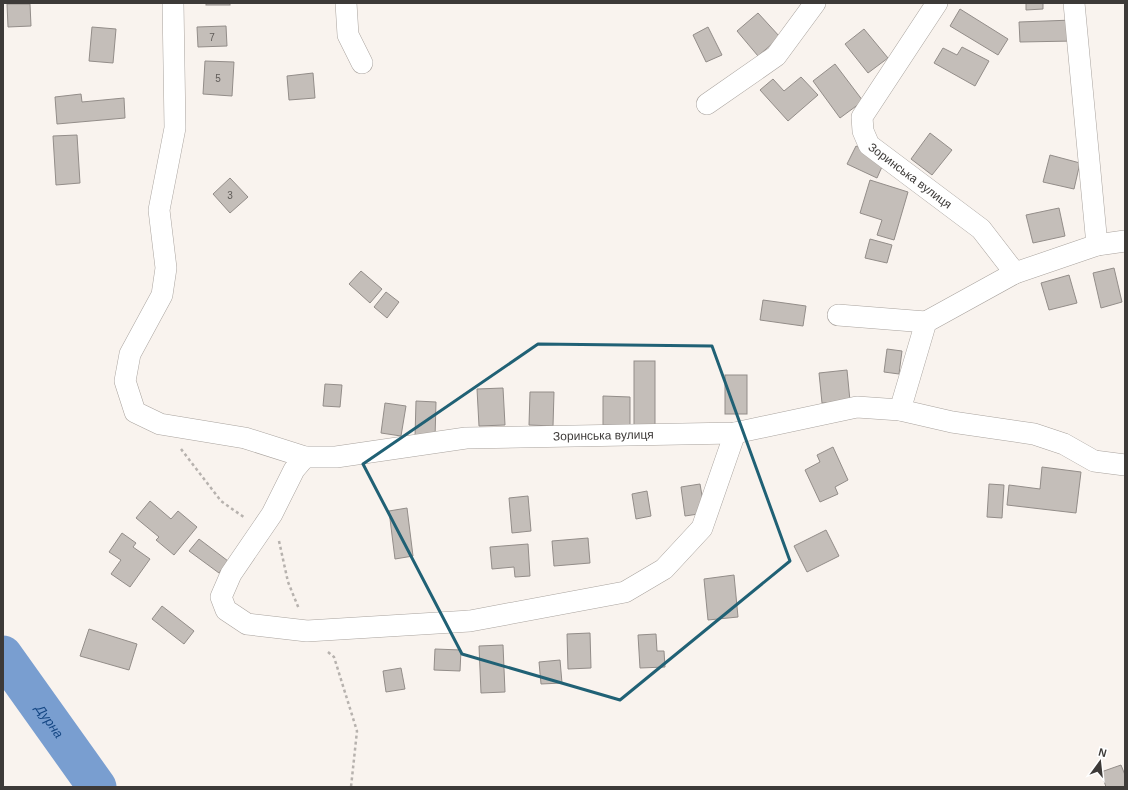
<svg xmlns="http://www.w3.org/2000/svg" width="1128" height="790" viewBox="0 0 1128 790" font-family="Helvetica,sans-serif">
<rect width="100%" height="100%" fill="#f9f3ee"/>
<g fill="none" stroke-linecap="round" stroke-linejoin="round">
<path stroke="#799ed0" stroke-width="39" id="s1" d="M3,655l94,132"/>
</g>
<g fill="#c4beb9" stroke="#938d89">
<rect x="206" y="3" width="24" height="2"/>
<path d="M1026,3h17v6l-17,1z"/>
<path d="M7,4h23l1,22 -23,1z"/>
<path d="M960,9l48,30 -10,16 -48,-29z"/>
<path d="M758,13l22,24 -22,19 -21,-25z"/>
<path d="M1073,20l1,21 -54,1 -1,-20z"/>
<path d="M226,26l1,20 -29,1 -1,-20z"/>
<path d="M92,27l24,2 -3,34 -24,-2z"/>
<path d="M708,27l14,28 -16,7 -13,-27z"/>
<path d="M864,29l24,29 -20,15 -23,-29z"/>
<path d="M962,47l27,14 -14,25 -41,-23 9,-15 14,7z"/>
<path d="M205,61l29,1 -2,34 -29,-2z"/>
<path d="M835,64l28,37 -23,17 -27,-37z"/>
<path d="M313,73l2,25 -26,2 -2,-24z"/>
<path d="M801,77l17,18 -30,26 -28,-31 13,-11 11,12z"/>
<path d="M81,94l1,8 42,-4 1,20 -68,6 -2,-27z"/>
<path d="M930,133l22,17 -20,25 -21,-16z"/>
<path d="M77,135l3,48 -24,2 -3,-49z"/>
<path d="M856,146l29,14 -8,18 -30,-14z"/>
<path d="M1050,155l30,8 -6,26 -31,-7z"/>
<path d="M230,178l18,19 -18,16 -17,-19z"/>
<path d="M870,180l38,12 -14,48 -17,-5 5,-15 -22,-7z"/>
<path d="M1059,208l6,28 -32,7 -7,-28z"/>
<path d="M870,239l22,6 -5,18 -22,-5z"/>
<path d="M1114,268l8,34 -21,6 -8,-35z"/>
<path d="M361,271l21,18 -12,14 -21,-19z"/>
<path d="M1069,275l8,28 -28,7 -8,-27z"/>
<path d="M386,292l13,10 -12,16 -13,-11z"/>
<path d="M763,300l43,6 -3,20 -43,-6z"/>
<path d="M887,349l15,2 -3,23 -15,-2z"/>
<rect x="634" y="361" width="21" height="66"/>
<path d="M847,370l3,31 -28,2 -3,-30z"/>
<rect x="725" y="375" width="22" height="39"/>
<path d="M325,384l17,1 -2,22 -17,-1z"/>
<path d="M503,388l2,37 -26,1 -2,-37z"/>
<path d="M530,392h24l-1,34 -24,-1z"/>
<path d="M603,396l27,1v28h-27z"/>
<path d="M416,401l20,1 -1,36 -20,-1z"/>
<path d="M385,403l21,3 -5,30 -20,-3z"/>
<path d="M833,447l15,33 -13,7 3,7 -18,8 -15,-32 15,-8 -3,-7z"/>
<path d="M1042,467l39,5 -5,41 -69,-8 2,-20 31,4z"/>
<path d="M700,484l5,29 -20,3 -4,-29z"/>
<path d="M989,484l15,1 -2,33 -15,-1z"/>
<path d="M647,491l4,25 -15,3 -4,-25z"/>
<path d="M528,496l3,35 -19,2 -3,-35z"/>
<path d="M150,501l21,18 7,-8 19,16 -23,28 -18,-15 3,-3 -23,-19z"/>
<path d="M407,508l6,48 -18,3 -6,-48z"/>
<path d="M826,530l13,26 -32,16 -13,-26z"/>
<path d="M122,533l14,10 -3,4 17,12 -20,28 -19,-13 10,-14 -12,-8z"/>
<path d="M588,538l2,25 -36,3 -2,-25z"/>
<path d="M199,539l29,22 -9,12 -30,-22z"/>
<path d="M528,544l2,32 -15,1 -1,-10 -22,2 -2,-22z"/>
<path d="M734,575l4,42 -30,3 -4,-41z"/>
<path d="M162,606l32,25 -10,13 -32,-25z"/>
<path d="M89,629l48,15 -8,26 -49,-14z"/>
<path d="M590,633l1,35 -23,1 -1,-35z"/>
<path d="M656,634l1,17h7l1,16 -25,1 -2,-33z"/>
<path d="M503,645l2,47 -24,1 -2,-47z"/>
<path d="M435,649l26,1 -1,21 -26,-1z"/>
<path d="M560,660l2,23 -21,1 -2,-22z"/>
<path d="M401,668l4,21 -19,3 -3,-21z"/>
<path d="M1121,765l4,10v12h-19l-5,-15z"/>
</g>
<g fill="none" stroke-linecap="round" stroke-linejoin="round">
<g stroke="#a9a39e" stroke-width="22">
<g id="minor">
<path id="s2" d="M173,3l2,125 -16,82 7,58 -4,27 -32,59 -5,27 10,31 25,12 85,14 60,19h31l130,-19 269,-5 122,-26 43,3 52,12 82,12 30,10 30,17 31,4"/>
<path d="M346,3l2,32 14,28"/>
<path id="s3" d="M937,3l-75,114 1,14 6,14 112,84 34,44"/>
<path d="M1074,3l23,242"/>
<path d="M707,104l69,-48 39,-53"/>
<path d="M838,315l88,7"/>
<path d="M900,410l26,-88 89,-49 82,-28 28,-4"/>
<path d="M305,457l-11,13 -22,44 -41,60 -10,23 5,13 21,14 60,7 163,-10 155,-29 39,-23 38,-41 33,-95"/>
</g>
</g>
<g stroke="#b7b2ae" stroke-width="2.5" stroke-dasharray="3 3" stroke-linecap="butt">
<path d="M181,449l40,52 24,17"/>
<path d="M279,541l9,41 11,27"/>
<path d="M328,652l6,5 23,74 -6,56"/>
</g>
<use href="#minor" stroke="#fff" stroke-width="21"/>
</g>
<path fill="none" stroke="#206175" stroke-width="3" stroke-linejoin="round" d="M538,344l174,2 78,215 -170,139 -158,-46 -99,-190z"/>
<g text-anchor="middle" stroke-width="3.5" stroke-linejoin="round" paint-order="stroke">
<g font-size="10" fill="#5f5b58">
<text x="212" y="41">7</text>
<text x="218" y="82">5</text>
<text x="230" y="199">3</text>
</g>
<g font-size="12" fill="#3d3a38" stroke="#fff">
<text dy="4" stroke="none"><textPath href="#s3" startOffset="217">Зоринська вулиця</textPath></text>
<text dy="4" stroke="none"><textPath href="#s2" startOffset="898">Зоринська вулиця</textPath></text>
</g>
<g font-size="13" font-style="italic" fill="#144683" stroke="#fff">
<text dy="5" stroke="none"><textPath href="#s1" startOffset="81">Дурна</textPath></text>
</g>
</g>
<rect width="1128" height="790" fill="none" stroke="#3d3a38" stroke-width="8"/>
<g transform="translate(1100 762) rotate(15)" stroke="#ffffff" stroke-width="3" paint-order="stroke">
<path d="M0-3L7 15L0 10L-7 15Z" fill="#3d3a38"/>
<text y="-6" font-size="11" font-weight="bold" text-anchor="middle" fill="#3d3a38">N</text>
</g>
</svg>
